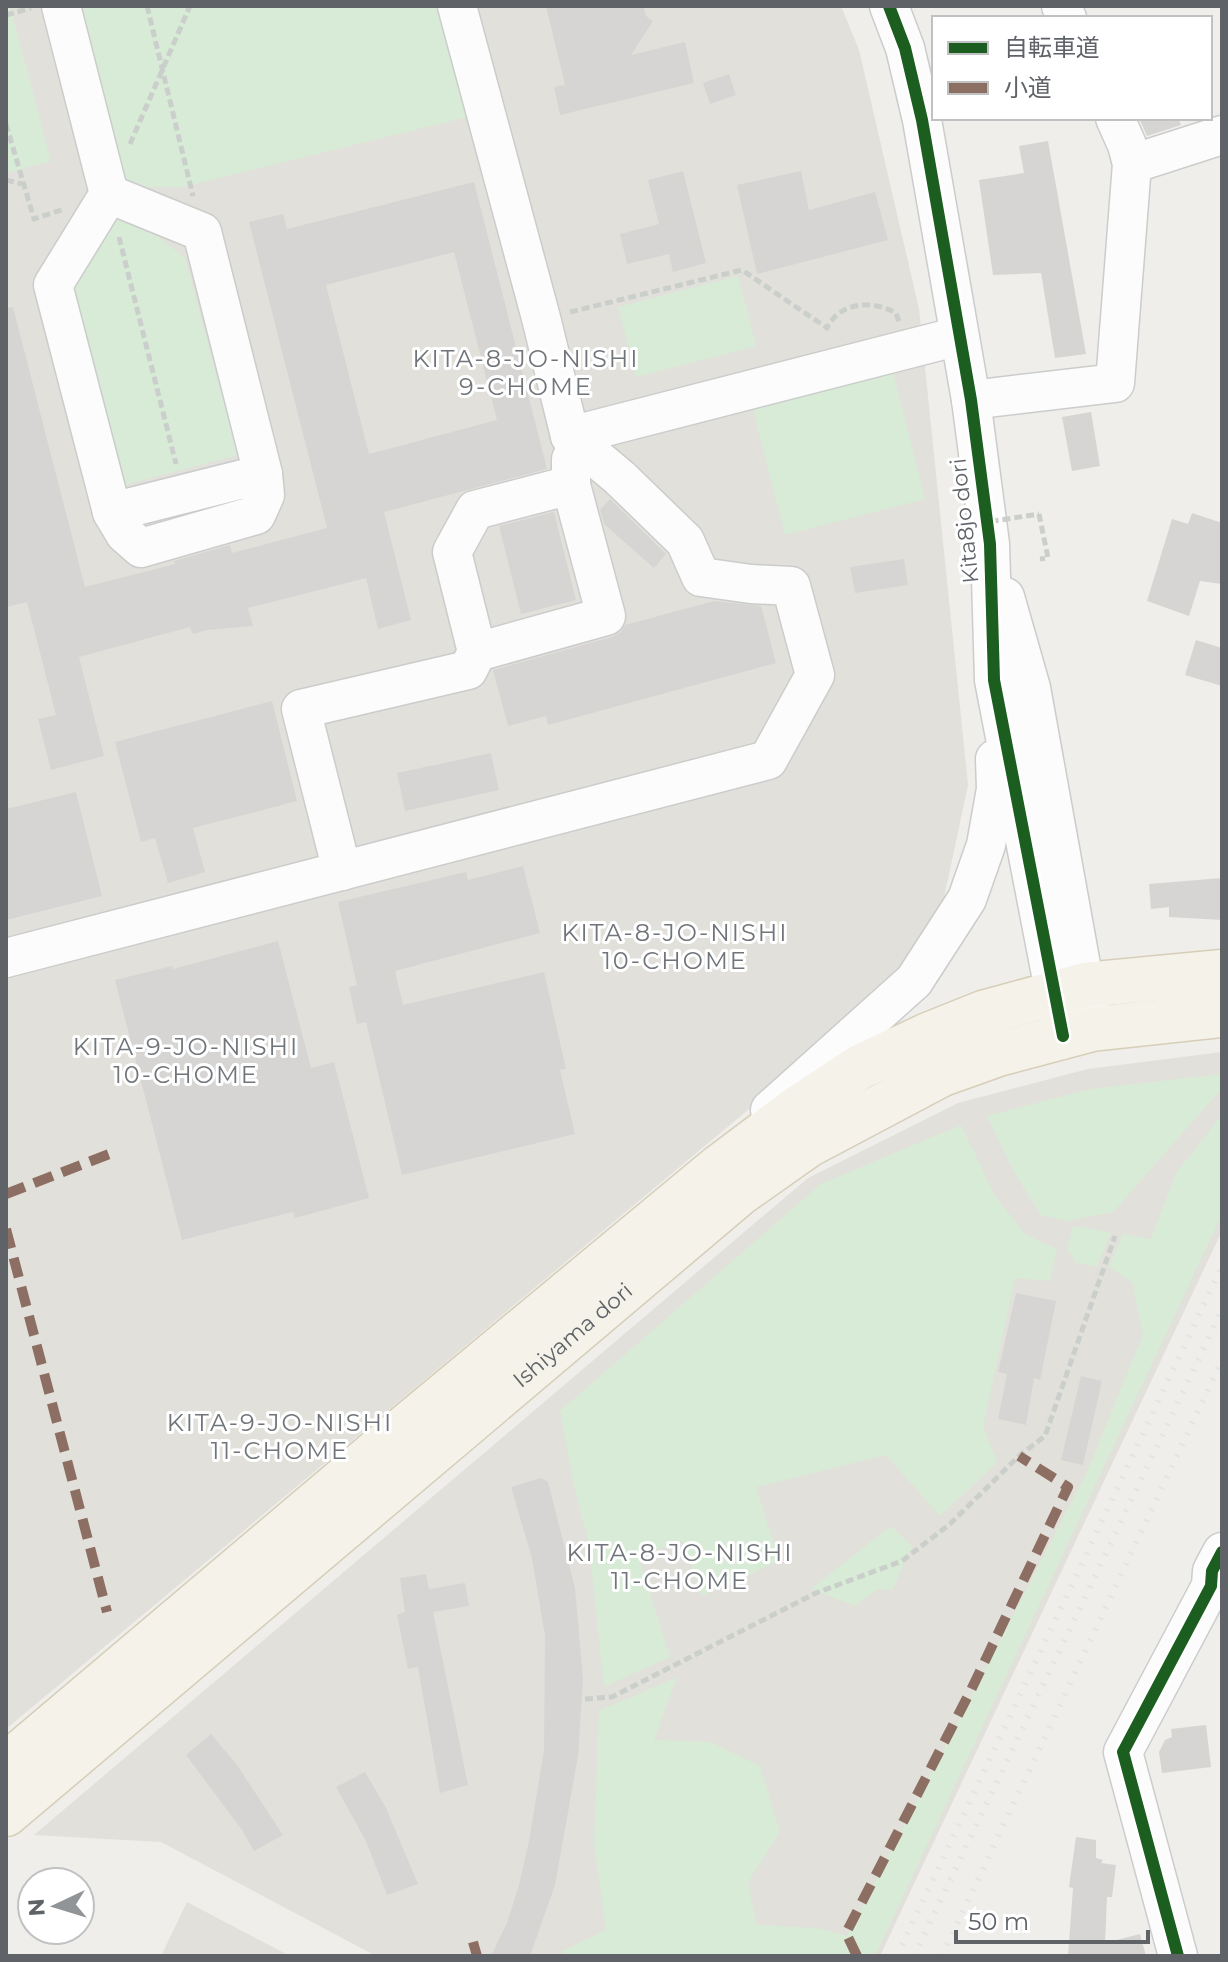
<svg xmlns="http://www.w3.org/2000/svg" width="1228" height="1962" viewBox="0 0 1228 1962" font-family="Montserrat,'Noto Sans JP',sans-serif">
<rect width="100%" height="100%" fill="#efeeea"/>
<g fill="#e2e0da">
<path d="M6,6h835l18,44 60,259 49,476 -26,122 -48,81 -888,741z"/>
<path d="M1222,1052v179l-342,725h-504l-215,-114 -127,-7 774,-657 150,-75 130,-34z"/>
<path d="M187,1902l103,54h-129z"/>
</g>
<g fill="#d8ebd6">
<path d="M6,6h4l41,155 -45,12z"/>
<path d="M78,6h359l34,110 -288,71h-64z"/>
<path d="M127,211l58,47 53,197 -114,30 -54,-197 35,-70z"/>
<path d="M738,276l18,70 -120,31 -18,-70z"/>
<path d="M893,373l32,126 -140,36 -32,-126z"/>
<path d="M1222,1074v14l-109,124 -45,9 -27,-6 -27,-43 -27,-56 103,-27z"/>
<path d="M1222,1115v99l-347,742h-311l-2,-5 44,-21 -12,-87 5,-132 78,-34 -23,63 56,2 50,24 20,66 -32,50 8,43 61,3 30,8 240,-464 56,-137 -11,-53 -23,-15 14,-33 28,5 25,-66z"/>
<path d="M961,1125l34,71 30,38 32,15 -8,32 -34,-3 -32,149 14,35 -57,54 -54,-61 -130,32 23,74 -77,35 -20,-55 -44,15 32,101 -66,30 -15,-144 -15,-57 -14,-75 261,-227z"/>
<path d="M1073,1226l38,6 -14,35 -21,-4 -9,-14z"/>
<path d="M891,1526l21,20 -20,44 -15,-1 -22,17 -44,-17z"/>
</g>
<g fill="#d6d5d3" fill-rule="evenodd">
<path d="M546,6h97l3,10 7,5 -22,34 54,-13 9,41 -134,32 -6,-28 11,-2z"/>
<path d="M729,74l7,21 -26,9 -7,-21z"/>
<path d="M1139,118h39l3,7 -34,11z"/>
<path d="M1048,141l38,213 -31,4 -14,-85 -48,2 -14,-95 45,-7 -5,-27z"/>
<path d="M683,171l23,92 -33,9 -4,-18 -42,10 -7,-30 39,-10 -11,-44z"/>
<path d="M801,171l8,39 66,-18 13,48 -131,34 -20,-89z"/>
<path d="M474,182l73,287 -163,43 27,108 -33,9 -12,-51 -118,30 5,18 -46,4 -14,4 -3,-7 -111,30 25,99 -53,14 -13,-51 18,-4 -29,-113 -21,5v-299l7,-1 72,280 90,-23 -1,-3 56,-16 2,8 95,-25 -78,-306 34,-8 4,15zM454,252l43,168 -128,34 -43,-169z"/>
<path d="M1091,412l9,54 -28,5 -10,-54z"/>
<path d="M610,499l56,55 -12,14 -50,-44 -4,-14z"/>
<path d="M554,512l22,88 -55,14 -22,-88z"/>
<path d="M1192,513l30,10v61l-22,-3 -11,35 -42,-15 25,-82 16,5z"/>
<path d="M904,559l4,26 -53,8 -5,-26z"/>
<path d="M714,601l47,5 15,57 -228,62 -2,-9 -38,10 -15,-56 119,-33 9,-5 4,-7z"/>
<path d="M1196,640l26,8v38l-37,-11z"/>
<path d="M272,701l25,100 -104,27 12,44 -37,11 -13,-45 -14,4 -26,-100z"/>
<path d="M491,753l8,37 -94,21 -8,-38z"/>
<path d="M76,792l26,104 -96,24v-111z"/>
<path d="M523,866l17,67 -145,38 8,34 141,-33 22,97 -6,1 15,64 -173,41 -36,-153 -9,2 -8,-37 8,-2 -19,-83 128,-30 2,8z"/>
<path d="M1222,878v42l-53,-3v-10l-18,2 -2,-25z"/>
<path d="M278,941l33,127 23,-6 35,136 -74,20 -2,-6 -111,28 -67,-260 57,-14 1,3z"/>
<path d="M1016,1293l40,8 -16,79 -6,-2 -8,47 -28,-6 9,-45 -9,-2z"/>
<path d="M1081,1376l21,5 -19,84 -22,-5z"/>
<path d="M541,1478l7,4 27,106 8,91 -5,77 -23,129 -25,71h-39l16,-33 12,-38 10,-44 15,-91 1,-114 -13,-78 -21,-71z"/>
<path d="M426,1574l3,15 36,-6 4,23 -36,6 35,173 -28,8 -22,-126 -10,2 -11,-54 8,-3 -5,-34z"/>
<path d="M1206,1725l5,42 -49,6 -3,-21 6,-12 7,-3 -1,-8z"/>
<path d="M211,1734l26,31 46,70 -29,16 -12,-21 -56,-75z"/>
<path d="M365,1772l21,36 32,76 -31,11 -21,-54 -30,-54z"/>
<path d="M1076,1837l20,3v18l7,2 -2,3 15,2 -4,32h-5l-2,46 35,-9 6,22h-78l5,-68 -4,-1z"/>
</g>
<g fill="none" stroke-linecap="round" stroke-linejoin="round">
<g stroke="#cbcccc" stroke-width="41">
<g id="minor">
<path d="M61,6l48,188 -56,91 59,227 151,-38 -61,-242 -93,-38"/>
<path d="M457,6l84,312 29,118 389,-100"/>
<path d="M889,6l16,42 17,72 49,280 19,144 4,136 66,341"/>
<path d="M1061,6l6,12"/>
<path d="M1132,164l90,-29"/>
<path d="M971,400l144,-17 17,-219 -5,-19 -12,-27"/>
<path d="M112,512l13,22 16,14 115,-33 9,-20 -2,-21"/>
<path d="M1005,597l26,91 59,327"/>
<path d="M477,652l-25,-100 23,-42 96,-25v-26"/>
<path d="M342,871l-41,-162 167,-39 9,-18 129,-36 -35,-131"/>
<path d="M6,958l762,-198 47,-85 -24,-89 -40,-2 -50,-7 -16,-36 -65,-63 -50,-42"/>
<path d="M770,1110l144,-129 53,-82 19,-54 10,-56 -1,-30"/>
<path d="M1178,1956l-55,-204 88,-166 1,-15 10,-19"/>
</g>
</g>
<g stroke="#d7ceb8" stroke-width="47">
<g id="major">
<path d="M6,1765l402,-340 311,-258 76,-57 65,-43 68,-32 55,-22 102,-28 137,-13"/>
<path id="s1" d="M6,1814l734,-621 68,-48 134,-71 56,-20 94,-25 130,-14"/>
</g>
</g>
<g stroke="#cacfcc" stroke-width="5" stroke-dasharray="8 4" stroke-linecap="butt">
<path d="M147,6l46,190"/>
<path d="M6,15l25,-7"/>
<path d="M6,124l28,95 30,-10"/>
<path d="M130,144l60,-138"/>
<path d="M6,180l16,4"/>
<path d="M119,237l57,227"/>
<path d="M570,312l172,-42 85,58c13,-27 46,-28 69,-15l3,9"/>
<path d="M1039,514l9,44 -8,1"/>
<path d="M585,1699l27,-2 204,-104 86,-32 48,-37 69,-68 26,-20 70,-200"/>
</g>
<use href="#minor" stroke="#fdfcfc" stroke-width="38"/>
<use href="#major" stroke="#f4f2e9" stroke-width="44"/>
<g stroke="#e4e4e4" stroke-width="6" stroke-dasharray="2 10" stroke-linecap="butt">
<path d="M897,1956l325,-690"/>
<path d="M914,1956l308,-646"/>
<path d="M942,1956l280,-596"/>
</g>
<path stroke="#cacfcc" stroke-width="5" stroke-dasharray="8 4" stroke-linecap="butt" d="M955,527l84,-13"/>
<g stroke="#8d6e63" stroke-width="10" stroke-dasharray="20 10" stroke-linecap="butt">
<path d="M6,1194l111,-43"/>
<path d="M6,1229l101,383"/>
<path d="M473,1942l4,14"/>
<path d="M857,1956l-11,-23 125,-243 97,-203 -49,-31"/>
</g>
<g stroke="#fff" stroke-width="17">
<g id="cycleway">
<path d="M889,6l16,42 17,72 49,280 19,144 4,136 69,356"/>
<path d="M1178,1956l-55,-204 88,-166 1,-15 10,-19"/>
</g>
</g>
<use href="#cycleway" stroke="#1b5e20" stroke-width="12"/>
</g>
<g text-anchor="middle" stroke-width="6" stroke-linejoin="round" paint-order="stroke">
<g font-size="22" fill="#5f6368" stroke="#fff">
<text transform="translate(964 521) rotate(-96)" y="8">Kita8jo dori</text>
<text dy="8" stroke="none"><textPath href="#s1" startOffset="742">Ishiyama dori</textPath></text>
</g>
<g font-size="24" letter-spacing="2" fill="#70757a" stroke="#fff">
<text x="526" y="367">KITA-8-JO-NISHI<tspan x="526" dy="28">9-CHOME</tspan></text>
<text x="675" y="941">KITA-8-JO-NISHI<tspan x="675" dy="28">10-CHOME</tspan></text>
<text x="186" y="1055">KITA-9-JO-NISHI<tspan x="186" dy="28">10-CHOME</tspan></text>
<text x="280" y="1431">KITA-9-JO-NISHI<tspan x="280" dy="28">11-CHOME</tspan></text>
<text x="680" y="1561">KITA-8-JO-NISHI<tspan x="680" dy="28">11-CHOME</tspan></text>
</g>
</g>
<rect width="1228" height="1962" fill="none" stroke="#5f6368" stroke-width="16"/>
<rect x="932" y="16" width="280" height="104" fill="#ffffff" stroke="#bfc1c3" stroke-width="2"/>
<rect x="948" y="42" width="40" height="12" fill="#1b5e20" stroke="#bfc1c3" stroke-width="2"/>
<text x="1004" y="56" font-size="24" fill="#5f6368">自転車道</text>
<rect x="948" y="82" width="40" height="12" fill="#8d6e63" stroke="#bfc1c3" stroke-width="2"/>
<text x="1004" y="96" font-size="24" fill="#5f6368">小道</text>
<g transform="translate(56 1906) rotate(266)"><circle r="38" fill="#ffffff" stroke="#bfc1c3" stroke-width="2"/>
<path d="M0-6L14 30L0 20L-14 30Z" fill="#919496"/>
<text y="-12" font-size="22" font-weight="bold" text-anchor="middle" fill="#5f6368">N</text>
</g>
<path d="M956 1930v12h192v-12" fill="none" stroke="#5f6368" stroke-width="4"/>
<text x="968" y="1930" font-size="24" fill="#5f6368" stroke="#ffffff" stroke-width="6" paint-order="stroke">50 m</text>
</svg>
